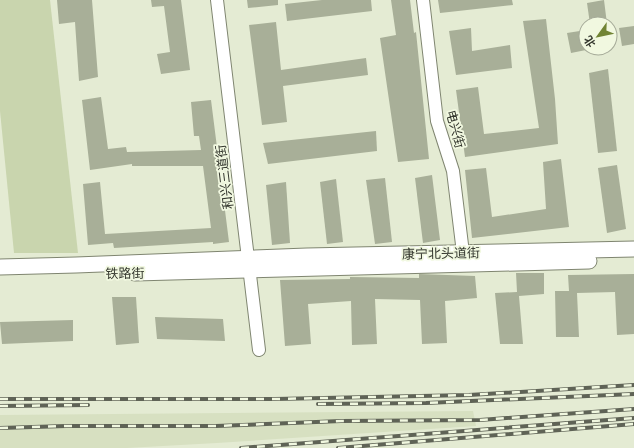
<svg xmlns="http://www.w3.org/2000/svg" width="634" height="448" viewBox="0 0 634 448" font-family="Overpass,'Noto Sans SC',sans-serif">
<rect width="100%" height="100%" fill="#e4ebd3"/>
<path fill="#d7e0c1" d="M473,411l3,15 -259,17 -90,5h-127v-33z"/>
<path fill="#c9d5ae" d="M0,0h50l28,253h-64l-14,-142z"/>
<g fill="#a8af98">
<path d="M57,0h35l6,77 -19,4 -4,-59 -16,2z"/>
<path d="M151,0h30l9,70 -29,4 -4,-20 13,-2 -6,-46 -12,1z"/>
<path d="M247,0h31v5l-30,3z"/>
<path d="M322,0h49l1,11 -85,10 -2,-17z"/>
<path d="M391,0h19l4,33 2,-1 13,127 -31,3 -18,-124 16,-3z"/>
<path d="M438,0h74l1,5 -73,8z"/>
<path d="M604,0l3,24h-17l-3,-21z"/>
<path d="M546,19l9,80 3,45 -93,13 -9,-67 22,-3 6,47 55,-6 -16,-107z"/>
<path d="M276,22l5,48 85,-12 2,17 -85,11 4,36 -25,3 -13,-100z"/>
<path d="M634,26v18l-12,2 -3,-18z"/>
<path d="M471,28l1,23 38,-6 2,23 -56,7 -7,-44z"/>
<path d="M586,30v20l-15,3 -4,-20z"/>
<path d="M608,69l9,82 -19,2 -9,-80z"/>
<path d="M101,97l7,52 18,-2 1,5 74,-2 -2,-14h-5l-3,-34 20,-2 18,142 -16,2v-2l-99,6 -1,-5 -25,2 -5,-61 17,-2 5,52 106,-6 -8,-62h-71v-2l-42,6 -8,-70z"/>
<path d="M376,131l1,20 -109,13 -5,-21z"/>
<path d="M561,159l8,68 -97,11 -7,-68 21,-2 6,49 54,-8 -3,-47z"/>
<path d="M617,165l9,64 -19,4 -9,-65z"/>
<path d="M432,175l8,65 -17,3 -8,-65z"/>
<path d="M385,178l7,64 -17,2 -9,-64z"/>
<path d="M336,179l7,63 -16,2 -7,-62z"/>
<path d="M286,182l4,61 -18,2 -6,-60z"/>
<path d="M516,273h28v21l-25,2 4,48h-23l-5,-51 22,-1z"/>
<path d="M419,274l56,2 2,22 -32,3 2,42 -25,1 -2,-44 -45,-1 2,45 -25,1 -1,-44 -43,3 3,40 -26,2 -5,-66 70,-1v-2l69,1z"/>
<path d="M634,274v60l-17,1 -2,-43 -38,1 2,44h-23l-1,-46h14l-1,-16z"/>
<path d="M112,297h24l3,46 -23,2z"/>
<path d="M155,317l68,2 2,22 -68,-2z"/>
<path d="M73,320v21l-71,3 -2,-22z"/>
</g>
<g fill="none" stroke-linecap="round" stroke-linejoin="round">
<g stroke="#7f8570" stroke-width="14">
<g id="minor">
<path d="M217,0l42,350"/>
<path d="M423,0l14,121 16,50 11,90"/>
</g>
</g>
<g stroke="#7f8570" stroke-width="17">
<g id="major">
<path d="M0,267l76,-2 231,-9 327,-7"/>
<path d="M135,273l454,-12"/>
</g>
</g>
<use href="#minor" stroke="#fff" stroke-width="12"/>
<use href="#major" stroke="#fff" stroke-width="15"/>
<g stroke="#5f6356" stroke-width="4">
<g id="rail">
<path d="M0,399h275l194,-4 165,-10"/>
<path d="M318,404l108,-1 208,-9"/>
<path d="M0,406l88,-1"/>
<path d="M0,428l66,-2h150l125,-5 139,-1 154,-11"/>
<path d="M241,448l393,-30"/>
<path d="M338,448l296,-24"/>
</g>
</g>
<use href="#rail" stroke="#f1f8e0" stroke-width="2.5" stroke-dasharray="8" stroke-linecap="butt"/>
</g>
<g text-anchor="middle" stroke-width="3.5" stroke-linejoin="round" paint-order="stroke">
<g font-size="13" fill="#33362d" stroke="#f1f8e0">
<text transform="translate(456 129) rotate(75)" y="5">电兴街</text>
<text transform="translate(224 177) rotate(-97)" y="5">和兴三道街</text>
<text transform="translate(441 253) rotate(-1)" y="5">康宁北头道街</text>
<text transform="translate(125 273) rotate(-1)" y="5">铁路街</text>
</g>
</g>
<g transform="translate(598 36) rotate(237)"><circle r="19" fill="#f1f8e0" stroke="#a5aa98"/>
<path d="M0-3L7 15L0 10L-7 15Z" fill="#718434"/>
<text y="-6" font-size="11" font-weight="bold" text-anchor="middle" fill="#33362d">北</text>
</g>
</svg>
